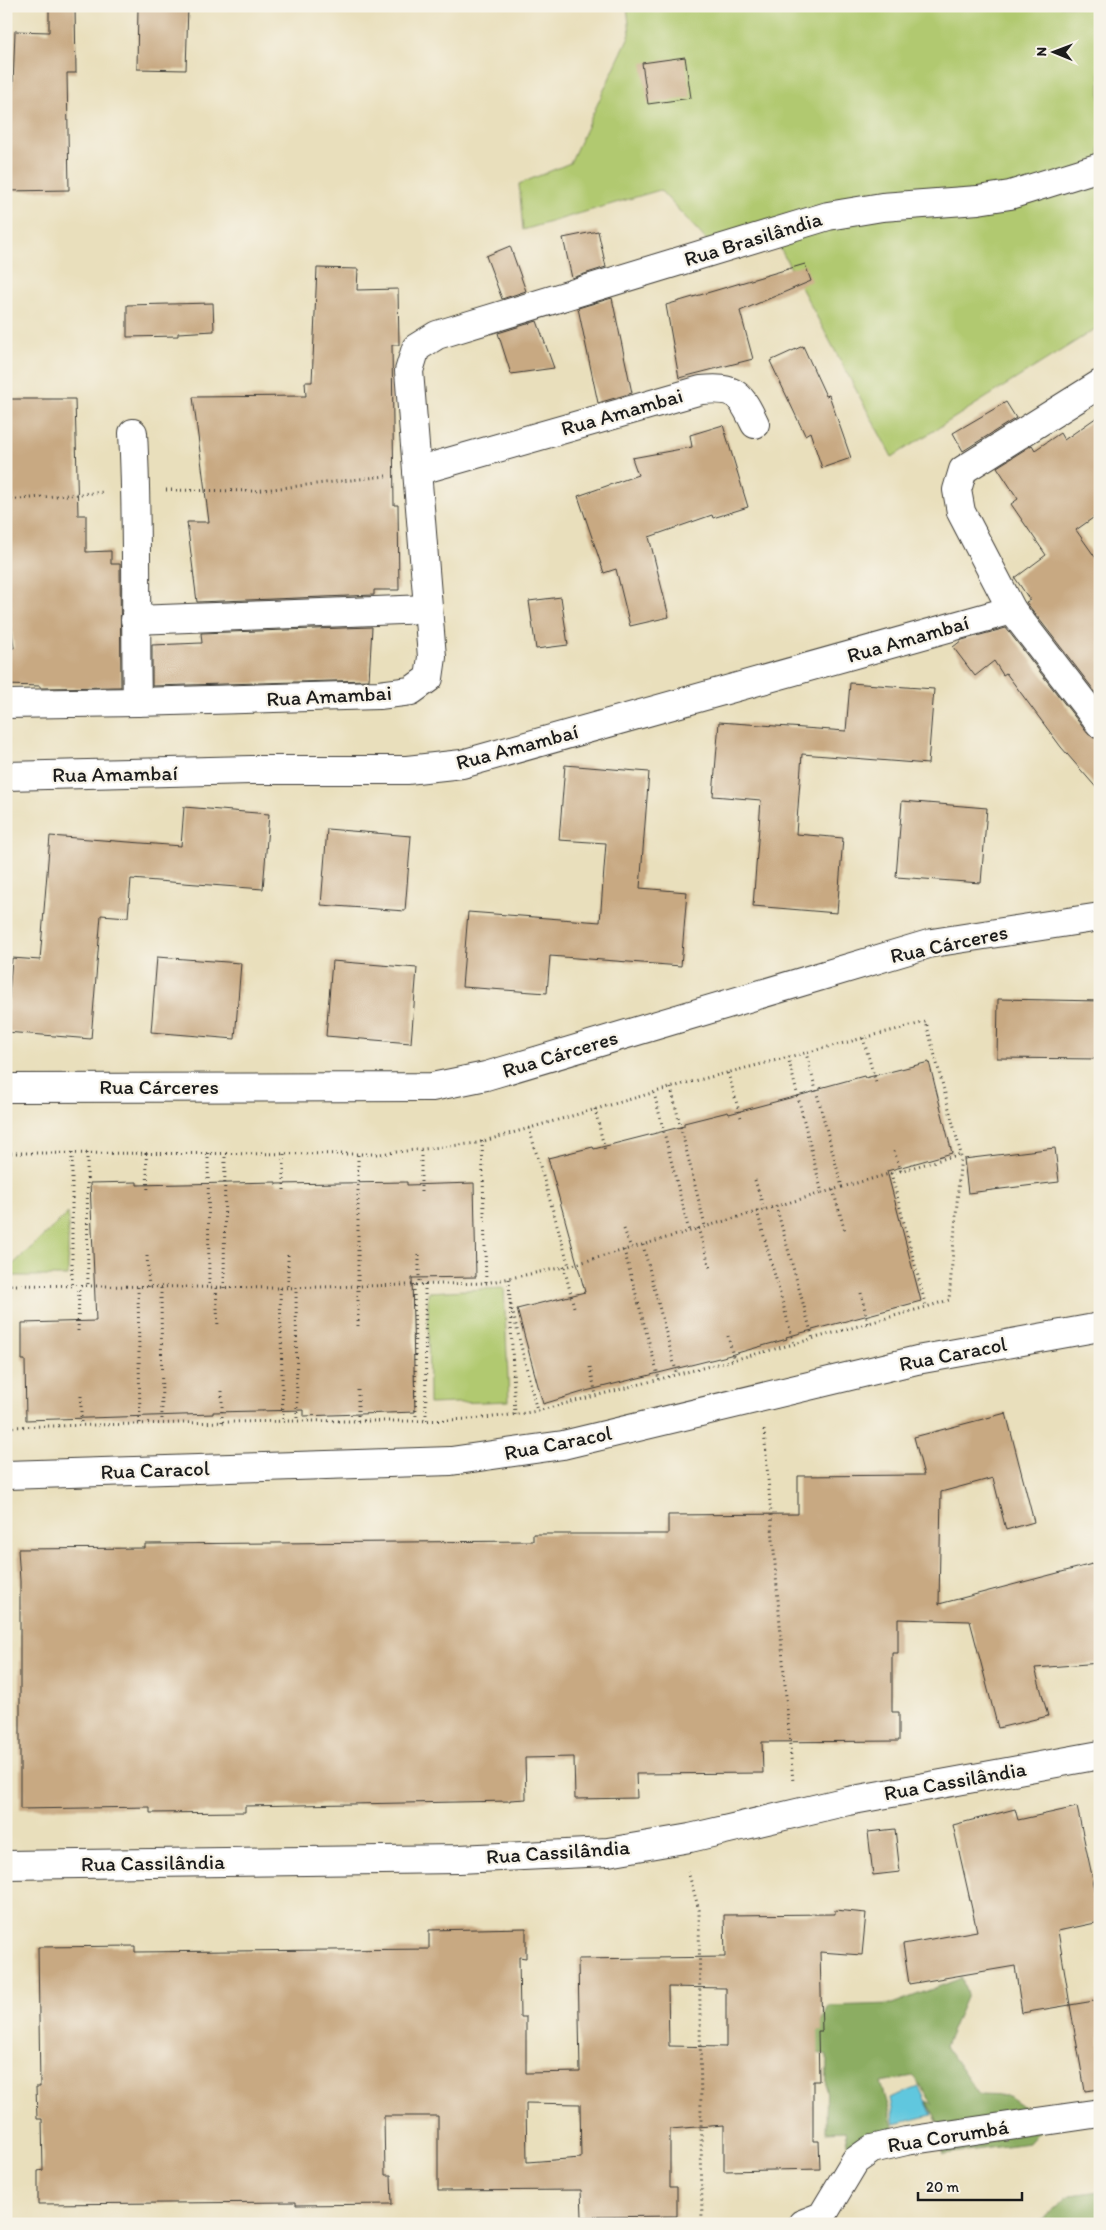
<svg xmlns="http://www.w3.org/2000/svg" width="1106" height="2230" viewBox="0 0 1106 2230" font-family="Itim,sans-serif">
<rect width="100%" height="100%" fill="#f7f3e8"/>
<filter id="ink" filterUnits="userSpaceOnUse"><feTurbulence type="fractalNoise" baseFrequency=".02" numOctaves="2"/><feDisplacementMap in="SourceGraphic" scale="10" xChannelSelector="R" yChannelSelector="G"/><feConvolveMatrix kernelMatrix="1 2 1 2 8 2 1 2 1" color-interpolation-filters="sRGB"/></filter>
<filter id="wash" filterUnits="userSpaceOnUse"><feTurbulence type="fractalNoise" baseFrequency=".0096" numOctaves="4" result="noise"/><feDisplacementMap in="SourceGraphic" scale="20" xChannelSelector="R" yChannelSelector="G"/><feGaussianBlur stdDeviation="1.12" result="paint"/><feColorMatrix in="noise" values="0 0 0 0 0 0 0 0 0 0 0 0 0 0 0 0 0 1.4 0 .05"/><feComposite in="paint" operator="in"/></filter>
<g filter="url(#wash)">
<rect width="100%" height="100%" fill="#e9dfbc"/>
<g fill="#b1c96f" stroke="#667246">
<path d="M627,6h473v320l-208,131 -119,-222 -62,10 -51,-55 -137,40 -4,-46 51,-21 60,-129z"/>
<path d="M68,1213v63h-62v-5z"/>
<path d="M504,1288l5,113 -80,3 -1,-112z"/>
</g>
<g fill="#8cad62" stroke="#54643f">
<path d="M962,1978l5,17 -22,51 34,49 30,1 30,21 -97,13 -16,-29 7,3 -20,-28 -32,6 14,48 -47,19 -3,-18 -19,1 1,-76 -12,-4 -5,-7 19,-39 63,-2z"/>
<path d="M1043,2127l-14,16 -85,11 -5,-13z"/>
<path d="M1100,2191v33h-63l33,-29z"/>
</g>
<path fill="#61c7de" stroke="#3e727d" d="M919,2087l13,28 -37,9 -5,-26z"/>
<g id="blocks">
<g fill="#c8a982" fill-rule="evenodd">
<path d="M49,6h26l1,67h-9l2,117 -63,1v-105h7l2,-55 34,1z"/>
<path d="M138,6h50l-2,64 -49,-1z"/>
<path d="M685,57l6,41 -43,6 -6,-41z"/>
<path d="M598,231l8,36 -34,11 -9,-40z"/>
<path d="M510,246l16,45 -24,8 -16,-43z"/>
<path d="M805,264l6,17 -71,30 13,48 -74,19 -13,-73z"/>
<path d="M317,268l41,1 -1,21 41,-1 1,56h-7l2,160h4l1,85h-25v5l-177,7 -10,-80h22l-16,-125 113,-1 -1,-14h7z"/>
<path d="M612,298l20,95 -34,10 -20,-95z"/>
<path d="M213,303l1,28 -36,2v3l-51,1v-32z"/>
<path d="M537,321l17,47 -43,6 -13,-41z"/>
<path d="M803,346l23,50 3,-1 22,63 -29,10 -12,-36 -5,3 -35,-74z"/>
<path d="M6,399h69l3,116h8v37l25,-1v13h9l1,123 -81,1v-2l-34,-1v-37h8l-8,-66z"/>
<path d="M1006,402l10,16 -53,33 -10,-18z"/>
<path d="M1100,415v98l-24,17 24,34v134l-74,-96 4,-2 -15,-22 31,-23 -35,-51 7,-5 -21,-32 35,-22 3,5 25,-17 4,7z"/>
<path d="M723,425l25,82 -35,11 -1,-3 -63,22 20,80 -39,9 -14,-57 -12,4 -26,-77 60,-21 -6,-17 60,-11 -2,-12z"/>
<path d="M561,597l7,48 -32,4 -7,-48z"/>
<path d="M372,627l-3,53 -217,6v-41l50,-2 -1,-10z"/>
<path d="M1006,628l82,106 6,4 6,1v53l-39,-45 -55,-74 -3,2 -9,-14 -19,15 -22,-29 9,-7z"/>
<path d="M850,683l84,6 -6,75 -126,-10 -6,80 47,4 -6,75 -84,-7 8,-106 -48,-4 6,-74 127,9z"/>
<path d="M565,765l84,7 -9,116 47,4 -6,74 -131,-10 -3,37 -85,-6 6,-75 132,10 6,-79 -47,-3z"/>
<path d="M902,801l85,7 -6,75 -85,-6z"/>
<path d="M184,807l85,7 -6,75 -132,-10 -3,38 -27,-2 -10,124 -85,-7 6,-74 28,2 10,-124 131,10z"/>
<path d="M327,829l84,7 -6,75 -84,-6z"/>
<path d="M157,957l84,6 -6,76 -84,-7z"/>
<path d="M332,961l85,7 -6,75 -85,-7z"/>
<path d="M998,999l102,2v58l-103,-1z"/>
<path d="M929,1062l23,91 -65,18 34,130 -135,36 1,2 -64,18 -137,34 -43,13 -26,-95 68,-17 -37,-134 45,-11 1,2 90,-23v-3l44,-11 1,2 91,-24v-2l44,-12 1,2z"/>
<path d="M1055,1148l4,34 -91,11 -4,-34z"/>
<path d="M137,1182v3l139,-3v2l131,-2v3l67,-2 2,94 -64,1 3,134 -111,4v-6l-91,2v2l-187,6 -1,-60h-3v-37l74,-2 -6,-138z"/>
<path d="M1006,1413l28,109 -28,8 -13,-52 -52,14 -2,112 161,-42v101l-65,5 13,48 -50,12 -28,-107 -72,-2v34h-6v59h7v29l-137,1 1,31 -127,1 1,24 -62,1 -1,-42 -49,1 1,41 -16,1v1l-265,5v6l-95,1v-6l-130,2v-228l-2,-32 127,-1v-4l388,-3v-7h135v-19l130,-1v-38l126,-1 -10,-38z"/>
<path d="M1077,1807l23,105v10l-42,9 12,74 -48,8 -7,-47 -106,18 -6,-40 74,-13 -24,-106 62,-16 3,11z"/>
<path d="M895,1829l5,43 -27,3 -5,-43z"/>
<path d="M835,1910l31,3 -4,42 -42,-3 2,79h-4l1,50h-6v60h6l1,28 -96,2v-46l-54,4v58h7v29l-95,1 -1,-27 -143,1v-75h-54l1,59h6l1,29 -96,1v-3l-258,2v-33l5,-1 -1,-51h-5l-1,-32h4l-2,-140 97,-1v6l294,-3v-19l97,-2v30l-7,-1 1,60h6v56l54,-1 -2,-113 147,-2 -1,-42 111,-1zM668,1987l58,1v59l-57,-1zM526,2103l54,1 1,54 -54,4z"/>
<path d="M1100,2000v89l-15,2 -15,-86z"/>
</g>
</g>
</g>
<g filter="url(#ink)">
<use href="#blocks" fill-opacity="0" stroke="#3b3934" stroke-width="1"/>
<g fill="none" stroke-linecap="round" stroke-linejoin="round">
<g stroke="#3b3934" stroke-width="30">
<g id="street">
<path d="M1100,384l-137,86 -6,20 4,22 51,98 88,114"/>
<path d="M133,433c5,89 2,179 4,269"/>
<path d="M417,471l284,-81c35,-3 39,3 54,34"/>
<path d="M135,620l293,-11"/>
<path d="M6,704l131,-2 242,-7 32,-4 18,-13 3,-21 -23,-286 7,-23 21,-13 391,-119 54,-9 96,-7 32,-5 90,-28"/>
<path d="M6,776l245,-6h156l55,-6 550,-154"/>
<path d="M6,1865l453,-6 149,-7 82,-14 158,-37 252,-46"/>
<path d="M802,2224l20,-8 33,-55 17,-12 34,-8 194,-28"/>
</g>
</g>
<g stroke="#3b3934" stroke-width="30">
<g id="secondary">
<path d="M6,1088l426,-1 54,-11 446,-133 168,-26"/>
<path d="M6,1475l445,-14 112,-16 354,-85 183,-33"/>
</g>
</g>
<g stroke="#3b3934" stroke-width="3" stroke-dasharray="1 4" stroke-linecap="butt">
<path d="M166,490l88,1 132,-15"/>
<path d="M6,500l99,-8"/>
<path d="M863,1038l13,45"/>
<path d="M788,1057l34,136 20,-6 -36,-134"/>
<path d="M728,1073l13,45"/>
<path d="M671,1088l34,138"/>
<path d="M654,1093l35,138"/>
<path d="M595,1109l10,42"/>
<path d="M529,1128l40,138"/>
<path d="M482,1141l4,142"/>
<path d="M894,1151l7,20"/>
<path d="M6,1153l373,1 98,-11 210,-60 239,-61 35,132 -12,146 -23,7 -132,37 -257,67c-78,14 -159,9 -238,10 -98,1 -195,4 -293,6"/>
<path d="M72,1153v134"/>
<path d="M87,1153l1,134"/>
<path d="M146,1153l2,39"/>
<path d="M208,1153l1,135"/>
<path d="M891,1173l35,134"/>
<path d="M755,1180l9,29"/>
<path d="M842,1187l119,-33"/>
<path d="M284,1190v-36"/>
<path d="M833,1190l12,41"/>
<path d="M421,1192v-43"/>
<path d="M776,1206l37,133"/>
<path d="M757,1211l37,133"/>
<path d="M698,1228l13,43"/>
<path d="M624,1229l7,19"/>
<path d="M643,1245l34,130"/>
<path d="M624,1250l35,129"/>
<path d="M288,1255v33"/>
<path d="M419,1255v29"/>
<path d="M147,1256l2,32"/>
<path d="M564,1267l10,40"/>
<path d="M509,1279l6,136"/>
<path d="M425,1284l1,136"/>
<path d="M6,1285l274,3 206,-5 83,-17 253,-73"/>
<path d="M414,1285l2,135"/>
<path d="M138,1287l2,136"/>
<path d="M296,1287l1,134"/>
<path d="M161,1288l1,135"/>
<path d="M216,1288l2,39"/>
<path d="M224,1288l1,-134"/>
<path d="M280,1288l3,133"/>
<path d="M861,1293l7,30"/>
<path d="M511,1305l26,106"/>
<path d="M358,1326v-172"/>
<path d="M78,1331l1,-44"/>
<path d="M728,1336l6,24"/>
<path d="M590,1367l6,28"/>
<path d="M222,1391v31"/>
<path d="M81,1396v29"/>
<path d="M358,1421v-31"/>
<path d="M764,1430l29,352"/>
<path d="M688,1871l11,39 3,314"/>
</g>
<use href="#street" stroke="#fff" stroke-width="28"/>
<use href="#secondary" stroke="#fff" stroke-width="28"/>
</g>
</g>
<g text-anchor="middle" stroke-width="4.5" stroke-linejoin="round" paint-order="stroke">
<g font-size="21" fill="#1c1c1c" stroke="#f7f3e8">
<text transform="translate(753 239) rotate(-17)" y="7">Rua Brasilândia</text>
<text transform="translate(622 412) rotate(-16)" y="7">Rua Amambai</text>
<text transform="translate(908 639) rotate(-16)" y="7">Rua Amambaí</text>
<text transform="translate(329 696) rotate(-3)" y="7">Rua Amambai</text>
<text transform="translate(517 747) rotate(-15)" y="7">Rua Amambaí</text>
<text transform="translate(115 774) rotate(-1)" y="7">Rua Amambaí</text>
<text transform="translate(949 944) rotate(-12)" y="7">Rua Cárceres</text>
<text transform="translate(560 1054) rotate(-17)" y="7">Rua Cárceres</text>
<text x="159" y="1094">Rua Cárceres</text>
<text transform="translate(953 1354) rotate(-11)" y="7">Rua Caracol</text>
<text transform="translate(558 1443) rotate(-11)" y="7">Rua Caracol</text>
<text transform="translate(155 1470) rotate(-2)" y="7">Rua Caracol</text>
<text transform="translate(955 1781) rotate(-10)" y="7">Rua Cassilândia</text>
<text transform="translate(558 1852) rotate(-4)" y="7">Rua Cassilândia</text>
<text transform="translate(153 1863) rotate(-1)" y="7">Rua Cassilândia</text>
<text transform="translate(948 2136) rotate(-9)" y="7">Rua Corumbá</text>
</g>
</g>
<rect width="1106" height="2230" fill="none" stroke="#f7f3e8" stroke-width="25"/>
<g transform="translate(1054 52) rotate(271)" stroke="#f7f3e8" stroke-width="4" paint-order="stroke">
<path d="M0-4L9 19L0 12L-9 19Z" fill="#1c1c1c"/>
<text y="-8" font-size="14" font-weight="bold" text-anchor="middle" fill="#1c1c1c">N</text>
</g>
<path d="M918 2192v8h104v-8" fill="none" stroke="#1c1c1c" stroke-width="2.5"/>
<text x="926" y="2192" font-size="15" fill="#1c1c1c" stroke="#f7f3e8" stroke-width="4" paint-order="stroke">20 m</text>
</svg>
